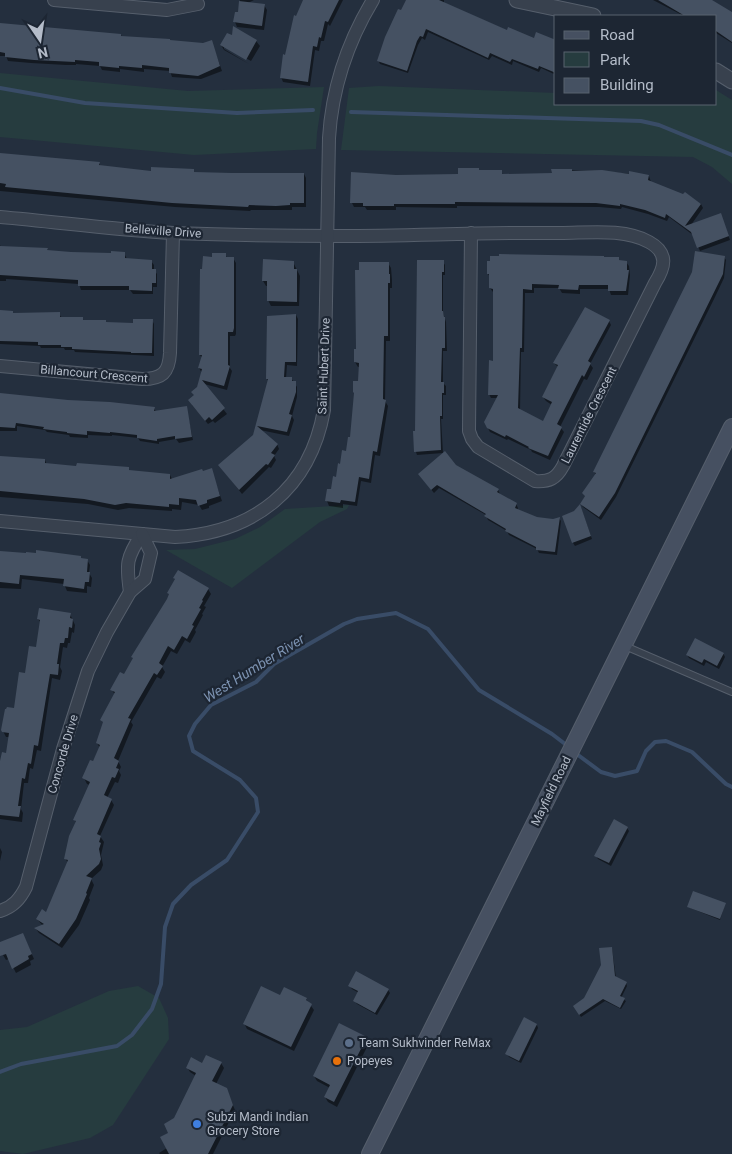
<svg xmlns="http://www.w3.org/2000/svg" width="732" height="1154" viewBox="0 0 732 1154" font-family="Roboto,sans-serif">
<rect width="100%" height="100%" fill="#242f3e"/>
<g fill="#263c3f">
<path d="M0,73l188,18 136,-4 -7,46 -1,16 -122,6 -194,-18z"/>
<path d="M379,86l177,7v11h160v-14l16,10v84l-20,-17 -19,-10 -352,-7 8,-62z"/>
<path d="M349,505l-2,4 -27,13 -88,66 -66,-38 29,-1 40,-10 25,-12 25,-18z"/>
<path d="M138,986l21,12 9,20 1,21 -56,86 -23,13 -67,16 -23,-3v-121l27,-3 82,-36z"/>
</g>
<g fill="#0007">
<path d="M240,0h14l-6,3 16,2 3,5 -3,20 -27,-3 -2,-5 4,-8z"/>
<path d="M305,0h38l-13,26 -2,-2 -4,17h-3l-2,10 -4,-1 -5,36 -27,-4 -2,-5 15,-60z"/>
<path d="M408,0h36v3l64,28 26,8 22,2v34l-15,-7 -2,4 -26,-11 -1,4 -20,-9 -3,4 -61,-28 -3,8 -3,-2 -4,7 -10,28 -28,-9 -2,-4z"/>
<path d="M653,0h57l22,14v29l-16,-10v-17h-29l-4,-2 -1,1z"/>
<path d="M0,24l121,11 1,2 91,9 9,25 -21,8 -29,-2 -2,-6 -26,-2v3l-24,-3v3l-18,-2 -2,-4 -24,-2v1h-10l-35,-2 -23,-2 -2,-5h-6z"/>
<path d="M256,41l4,5 -9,15 -27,-15v3l25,15 -25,-14 -3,-5z"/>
<path d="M0,155l99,8 2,4 51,5 41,-1 2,2 109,1 2,4v29h-14v3h-41l-1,1 -75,-4 -175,-16z"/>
<path d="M553,170l48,1 48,5 2,6 50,22 2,4 -12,17 31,-7 8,22 -30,11 -7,-16 -24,-18 -2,4 -19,-7 -26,-7 -1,2 -22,-2 -142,-1v2l-61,-1v3h-29l-2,-3h-11l-2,-4 44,-27h63l20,-4h22l2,3h50z"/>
<path d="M0,245l1,2 70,7 53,-1 3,6 24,2 3,4v5l3,4v13h-4v7h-20l-3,-4h-49l-2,-6 -73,-5v2h-6z"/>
<path d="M225,254l2,4h6l3,5v71l-1,2h-5v32l2,3 -5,19 -23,-6 23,30 -12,9 -2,-2 -5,3 -16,-19 10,-32 -3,-5 3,-10 -2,-3 13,-97z"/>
<path d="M724,257l2,3 -2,18 -9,19 -99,200 -15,23 -18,-13 -2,-3 15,-29 -2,-3z"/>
<path d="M618,258l2,4h6l3,4 1,9 -2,20h-17l-2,-6h-29v5l-18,-1 -3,-5h-25v5h-9l-1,59h-3l-1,59 24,11 8,-17 -6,-4 -3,-4 15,-30 -4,-4 55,-42 2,4 -21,39 3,4 -6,12 -3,-1 -24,48 4,5 -14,28 -18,-8 -1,-2 -23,-11 -1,1 -17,-8 -2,-4 10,-30h-7l-2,-4 5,-32 1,-70h-2l-3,-4 1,-10 -3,-4z"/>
<path d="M293,262l7,14 -1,30h-28l-3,-6v-14h-2l-3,-5z"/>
<path d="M443,262l2,3v10h-2v38l3,9 1,29h-4v32l3,3v9h-3v24h-2l2,34 -26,2 -1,-3v-20z"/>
<path d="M388,263l3,5 1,12v8h-2v53h-4l-1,60 3,5 -8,50 -5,-1 -4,28 -10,-2 -4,25 -14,-2v4l-14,-2 -2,-5 10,-23 14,-39 8,-56 1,-16h-2l-3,-5 2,-12z"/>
<path d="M0,311l13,3h46l3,4h20l2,3 22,3h28l18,-4 2,4v32l-79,-4 -1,-2h-9l-1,-2h-23l-1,-2 -40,-2z"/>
<path d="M296,315l2,4 -1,47 -10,-1 -1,13h5l6,9v10l-5,19 2,4 -5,16 -29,-6 17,14 2,5 -5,7 2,4 -5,8 -2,-1 -27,27 -22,-28 34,-31 15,-53 -2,-3z"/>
<path d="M0,395l154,13 2,4 30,-5 7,33 -14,3 -3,-4 -17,3v2l-19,-3 -2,-3 -26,-3v1l-24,-1v3l-18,-1 -1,-2 -22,-3 -2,-2 -28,-4v5h-17z"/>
<path d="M0,457l45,3 2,5 31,2 50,1 2,3 40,4 2,4 39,-9 11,31 -13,5v2l-7,2 -3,-5 -17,-3 -1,8 -9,-1v2l-43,-3 -11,2 -30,-6 -88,-7z"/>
<path d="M455,466l43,24 2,4 16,10 2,4 -1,2 20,8 16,2 6,-2 2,3 -4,34 -18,-2 -2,-4 -28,-14 -2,-4 -19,-11 -2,-5 -47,-27 -5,5 -12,-15z"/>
<path d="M581,508l11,31 -17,7 -2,-3z"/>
<path d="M0,552l87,8 3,5 -1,8 3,5 -1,9 -4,-1v7l-20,-2 -3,-7 -42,-5 -1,10 -21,-1z"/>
<path d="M174,578l34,11 3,5 -7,12 2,1 -4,7 1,1 -8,15 1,2 -6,11 -5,-3 -8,14 -6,-3 -9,16 3,5 -4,7 -4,-2 -26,45 2,3 -15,36 3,6 -2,4 2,4 -3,8 -3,-1 -8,16 4,2 3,5 -14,31 4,6 -3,13 2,10 -2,5 -10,9 3,6 -5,13 1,2 -11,25 -17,23 -23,-15 -3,-4 7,-3 -6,-7 9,-5 22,-51 -3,-5 11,-36 -1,-2 15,-35 -3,-1 -3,-6 16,-30 -3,-5 7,-19 -2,-4 13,-25 -3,-5 12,-14 44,-76 8,-19z"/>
<path d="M70,614l5,11 -1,8 -2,-1 -2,11h-2l-1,5 -4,-1 -3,20 2,4 -2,9 -8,-2 -11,73 -4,-1 -4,19 -3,-1 -2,15h-4l-3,26 2,4 -1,9 -22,-3v-57l7,-8 3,-17h-4l-4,-8 13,-20 11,-35 11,-25 4,-26 -3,-4z"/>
<path d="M723,653l2,4 -6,12 -13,-7 -2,4 -15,-8 -2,-3z"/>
<path d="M627,828l2,3 -18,35 -13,-7 -2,-3z"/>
<path d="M0,848l2,4 -2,9z"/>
<path d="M725,904l-5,16 -32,-13z"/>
<path d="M25,939l9,20 -4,2 1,4 -15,8 -7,-14 -3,1 -3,-5 -3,-11z"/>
<path d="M612,948l4,30 10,5 1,3 -6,12 5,3 -5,8 -16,-8 -24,16 -7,-11 11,-7z"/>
<path d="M350,986l38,4 2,3 -13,22 -20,-11 -2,-3 4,-8 -7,-4z"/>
<path d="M280,997l26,2 8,11 -20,41 -47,-22 -3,-6z"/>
<path d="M537,1025l1,3 -17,35 -12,-6 -2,-3z"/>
<path d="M366,1038l3,5 -32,64 -9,-5 -3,-5 5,-9 -13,-7 -3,-5z"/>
<path d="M221,1063l3,5 -8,16 10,5 9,21 -22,44h-53l-1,-1 8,-5 8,-29 21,-43 -6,-4 -3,-5z"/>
</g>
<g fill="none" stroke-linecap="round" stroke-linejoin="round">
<g stroke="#394c67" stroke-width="4">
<path d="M0,88l85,15 152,10 76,-3"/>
<path d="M351,112l290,9 18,4 73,30"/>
<path d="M574,752l27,20 14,4 22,-5 9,-20 9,-9 11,-1 26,11 34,32 6,3"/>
<path d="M0,1072l21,-8 96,-18 15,-11 20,-26 9,-25 4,-57 8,-23 18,-19 36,-25 31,-48 -2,-14 -16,-18 -47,-29 -4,-15 6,-12 16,-19 45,-23 18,-18 70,-40 13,-5 39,-6 32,16 51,61 73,44 17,13"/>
</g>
</g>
<g fill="#455162">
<path d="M303,0h36l-11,22 -3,-1 -4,17 -2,-1 -2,10 -4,-1 -5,36 -28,-4 3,-24 2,1 9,-40 2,1z"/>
<path d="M406,0h33l68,30 1,-3 26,11 2,-6 20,8v33l-17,-7 -1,3 -26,-10 -2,3 -20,-9 -2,5 -62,-29 -3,8 -3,-1 -3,5 -10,30 -30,-10 8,-24 13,-28 3,1z"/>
<path d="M658,0h54l20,12v30l-16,-11v-15h-31z"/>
<path d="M239,1l26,3 -3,22 -29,-4 2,-10h3z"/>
<path d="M0,23l121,11v2l49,3v1l33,3 9,-3 8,26 -22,10 -29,-3v-5l-27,-3v3l-23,-2v2l-20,-2v-4l-24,-2v2l-41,-2 -29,-3v-4l-5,-1z"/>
<path d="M233,26l24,14 -11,20 -26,-15 7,-12 5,2z"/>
<path d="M0,153l100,9 -1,3 52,6v-4l43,2v3l38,1h72v30h-14v2l-14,1 -27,-1 -1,2 -76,-4 -167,-16 1,-3 -6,-1z"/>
<path d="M458,168h21v2h23v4l50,-1 -1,-4h21v2l30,-1 27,4v-3l20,4 -1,5 35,14 2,-2 16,12 -16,22 36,-13 8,23 -32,12 -6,-16 -25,-18 -1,4 -20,-8 -25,-6v2l-24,-3 -141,-1v2h-61v2h-31v-3h-13l1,-31 45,3 62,-1z"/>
<path d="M0,246l48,2 -1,2 24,2 40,1v-2l14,1v6l27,2v9h4v14h-4v8l-23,-1v-4h-51v-6l-78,-5z"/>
<path d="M695,251l30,5 -2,18 -108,219 -16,24 -19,-13 5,-8 -3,-3 14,-20 -3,-1 99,-200z"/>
<path d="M212,253h14v4h8v71l-1,4h-5v33l2,1 -6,20 -22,-6 23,28 -13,12 -3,-3 -4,4 -17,-21 6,-5 -3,-3 6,-5 5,-18 -4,-1 4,-13h-3l1,-86h2l1,-13 9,1z"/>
<path d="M499,254l105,2v1h15v3l8,1v9h2l-3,21h-18v-6h-29l-1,5 -20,-1 1,-4 -27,-1v6l-9,-1 -1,59h-2l-2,60 25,13 9,-19 -10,-5 16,-32 -5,-2 32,-56 25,13 -22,41 3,2 -7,14 -2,-2 -25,49 5,3 -14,29 -20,-8 1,-1 -23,-12 -1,2 -18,-9 -3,-6 14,-27h-10l1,-35 4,1v-72l-4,-1v-14h-2v-13h3v-5h9z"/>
<path d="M263,259l31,2v8h3v33l-30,-1v-20h-5z"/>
<path d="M417,260h27v12h-2v39h1l1,6h1v31h-3l-1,34h3v11h-2v23h-2l1,34 -27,2 -1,-21h2z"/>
<path d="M359,262h30v12h1v9h-2v53h-4l-1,63 3,1 -9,52 -4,-1 -4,28 -10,-2 -4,25 -14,-2 -1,3 -15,-2 2,-12h4l2,-13 3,1 2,-14 2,1 2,-14 4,1 2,-14h2l4,-44 -1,-1v-11h5l1,-18 -5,-1v-13h2l-1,-79h4z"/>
<path d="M0,310l13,1v2l47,-1v5h23v3h23v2l27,1v-4h20l-1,34h-21v-1l-59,-3v-2h-11v-2h-23v-3l-38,-1z"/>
<path d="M296,314v48h-11l-1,15h8v4h4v11l-7,22 3,1 -5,17 -30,-6 21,18 -7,9 4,2 -7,10 -2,-1 -27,26 -21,-25 35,-30 15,-56h-2l1,-63z"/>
<path d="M0,393l68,7 42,2 45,5 -1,4 33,-5 5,31 -17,2v-3l-18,3v2l-20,-3v-3l-27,-3v1l-23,-2v4l-20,-2v-1l-24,-3 1,-2 -28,-4 -1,5 -15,-1z"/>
<path d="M445,451l11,14 43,24 -2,3 20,11 -2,5 22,9 16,2 7,-2 -5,35 -19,-2v-3l-31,-16 1,-2 -22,-13 2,-2 -49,-29 -6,5 -13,-16z"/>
<path d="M0,456l45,3v4l31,3 1,-3 52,4v3l41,4v5l32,-10 1,2 9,-3 8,28 -13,4v3l-9,3 -2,-6 -17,-2v7l-10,-1v3l-43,-4 -11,2 -31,-6 -84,-8z"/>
<path d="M580,504l11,32 -19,7 -10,-27 12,-5z"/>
<path d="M36,550l45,6v2l7,1 -1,13h3l-1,10h-4l-1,7 -21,-3 1,-7 -44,-4 -1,9 -19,-2v-31l26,2v-1l10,1z"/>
<path d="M178,570l31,18 -7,12 1,1 -4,7 2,1 -9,16 2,1 -7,13 -5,-3 -8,14 -6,-4 -9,17 4,3 -6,9 -3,-2 -26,45 3,1 -17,39 5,3 -3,7 3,1 -4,9 -3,-1 -8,18 8,4 -15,35 4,2 -2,6 2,1 -2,6 2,10 -2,5 -13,12 6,2 -6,15 1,1 -11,25 -17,25 -25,-16 10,-4 -8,-5 6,-10 4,3 22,-52 -4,-1 5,-23 7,-15 -3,-1 17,-38 -8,-4 8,-18 3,1 7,-16 -4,-2 7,-21 -3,-2 15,-28 -5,-2 10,-18 4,2 9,-16 -2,-1 36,-58 2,-5 -2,-1 8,-14 -2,-1z"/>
<path d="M39,608l32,5 -1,5 3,1 -1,9 -3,-1 -1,11h-3l-1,5h-4l-3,21h2l-1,11 -8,-1 -12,72 -4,-1 -3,19 -3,-1 -3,16 -3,-1 -4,28h3l-2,11 -19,-2v-54l2,-9 4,1 3,-20 -7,-1 -1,-2 4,-21h1l1,-2 7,1 5,-36 6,1 4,-27 7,1 4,-27 -3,-1z"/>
<path d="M695,638l29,15 -7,13 -13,-7 -2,4 -16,-8z"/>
<path d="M614,819l14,8 -19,36 -15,-7z"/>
<path d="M693,891l33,12 -6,16 -33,-12z"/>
<path d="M23,933l9,21 -4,2 1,3 -17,10 -6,-15 -6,2v-14z"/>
<path d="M612,947l3,29 12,6 -7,14 5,2 -5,10 -17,-9 -24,16 -6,-9 11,-8 17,-33 -2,-17z"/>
<path d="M356,971l33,18 -14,24 -22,-12 5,-10 -10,-5z"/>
<path d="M261,986l19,9 4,-8 23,11 -1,2 6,4 -21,43 -48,-23z"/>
<path d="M524,1017l13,7 -18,37 -14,-7z"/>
<path d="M339,1023l28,14 -33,65 -10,-5 6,-12 -17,-9z"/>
<path d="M206,1055l16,7 -10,19 15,7 6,17 -25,49h-39l-9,-17 8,-4 -4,-9 10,-6 22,-45 -10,-5 5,-11 11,6z"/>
</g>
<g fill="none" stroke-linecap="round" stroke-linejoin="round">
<g stroke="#565f6c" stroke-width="8">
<path id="service" d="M625,646l107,46"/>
</g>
<g stroke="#565f6c" stroke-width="14">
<g id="minor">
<path d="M54,0l113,10 31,-6"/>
<path d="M0,217c58,5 116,13 173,16 56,2 112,3 167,3 73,0 146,-4 220,-3 28,0 64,-5 89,9 20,11 16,25 6,41l-92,183c-7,13 -14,16 -28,15l-57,-34 -6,-8 -3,-8 2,-198"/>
<path d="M0,366l142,13c20,0 27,-6 28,-26l3,-120"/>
<path d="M0,521l175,16c79,-4 135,-48 149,-127l5,-272c3,-49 18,-95 44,-138"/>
<path d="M130,592c-4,-28 -4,-34 12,-58"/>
<path d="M0,911c13,-4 20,-12 26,-24l37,-138 25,-78 19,-39 23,-40 15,-13 6,-26 -9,-19"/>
</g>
</g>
<g stroke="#565f6c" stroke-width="17">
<g id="tertiary">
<path d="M517,0l76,16"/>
<path d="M716,71l16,10"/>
</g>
</g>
<g stroke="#565f6c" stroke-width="18">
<path id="secondary" d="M370,1154l362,-727"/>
</g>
<use href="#service" stroke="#38414e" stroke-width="6"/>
<use href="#minor" stroke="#38414e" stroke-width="12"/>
<use href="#tertiary" stroke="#38414e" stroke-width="15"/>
<use href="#secondary" stroke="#465061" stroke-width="16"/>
</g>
<circle fill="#5c6f8a" stroke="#1d2633" stroke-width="2" cx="349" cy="1043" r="5"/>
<circle fill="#e8710a" stroke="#1d2633" stroke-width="2" cx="337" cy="1061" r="5"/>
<circle fill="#3f7fe0" stroke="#1d2633" stroke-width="2" cx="197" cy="1124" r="5"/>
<g text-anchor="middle" stroke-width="4.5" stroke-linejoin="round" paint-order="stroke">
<g font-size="12" fill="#b4bcc9" stroke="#1d2633">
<text transform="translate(163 231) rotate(4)" y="4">Belleville Drive</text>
<text transform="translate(324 366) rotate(-88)" y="4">Saint Hubert Drive</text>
<text transform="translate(94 374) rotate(5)" y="4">Billancourt Crescent</text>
<text transform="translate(589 415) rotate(-63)" y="4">Laurentide Crescent</text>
<text transform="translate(63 754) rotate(-74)" y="4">Concorde Drive</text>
<text transform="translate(551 791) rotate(-64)" y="4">Mayfield Road</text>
</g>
<g font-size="12" fill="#b4bcc9" stroke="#1d2633" text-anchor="start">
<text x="359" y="1047">Team Sukhvinder ReMax</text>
<text x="347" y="1065">Popeyes</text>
<text x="207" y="1121">Subzi Mandi Indian<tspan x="207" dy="14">Grocery Store</tspan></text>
</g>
<g font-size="14" font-style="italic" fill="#7c92b1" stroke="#1d2633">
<text transform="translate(254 668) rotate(-32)" y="5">West Humber River</text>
</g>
</g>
<rect x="554" y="15" width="162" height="90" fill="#1d2633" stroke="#59626f"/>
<rect x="564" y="31" width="25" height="8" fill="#465061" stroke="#59626f"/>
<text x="600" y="40" font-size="15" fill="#b4bcc9">Road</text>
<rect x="564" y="52" width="25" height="15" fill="#263c3f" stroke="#59626f"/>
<text x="600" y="65" font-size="15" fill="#b4bcc9">Park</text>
<rect x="564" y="78" width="25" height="15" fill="#455162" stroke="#59626f"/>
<text x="600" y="90" font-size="15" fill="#b4bcc9">Building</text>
<g transform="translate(40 40) rotate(167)" stroke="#1d2633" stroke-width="4" paint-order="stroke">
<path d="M0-4L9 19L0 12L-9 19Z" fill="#b4bcc9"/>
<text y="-8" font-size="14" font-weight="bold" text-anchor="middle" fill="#b4bcc9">N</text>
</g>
</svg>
